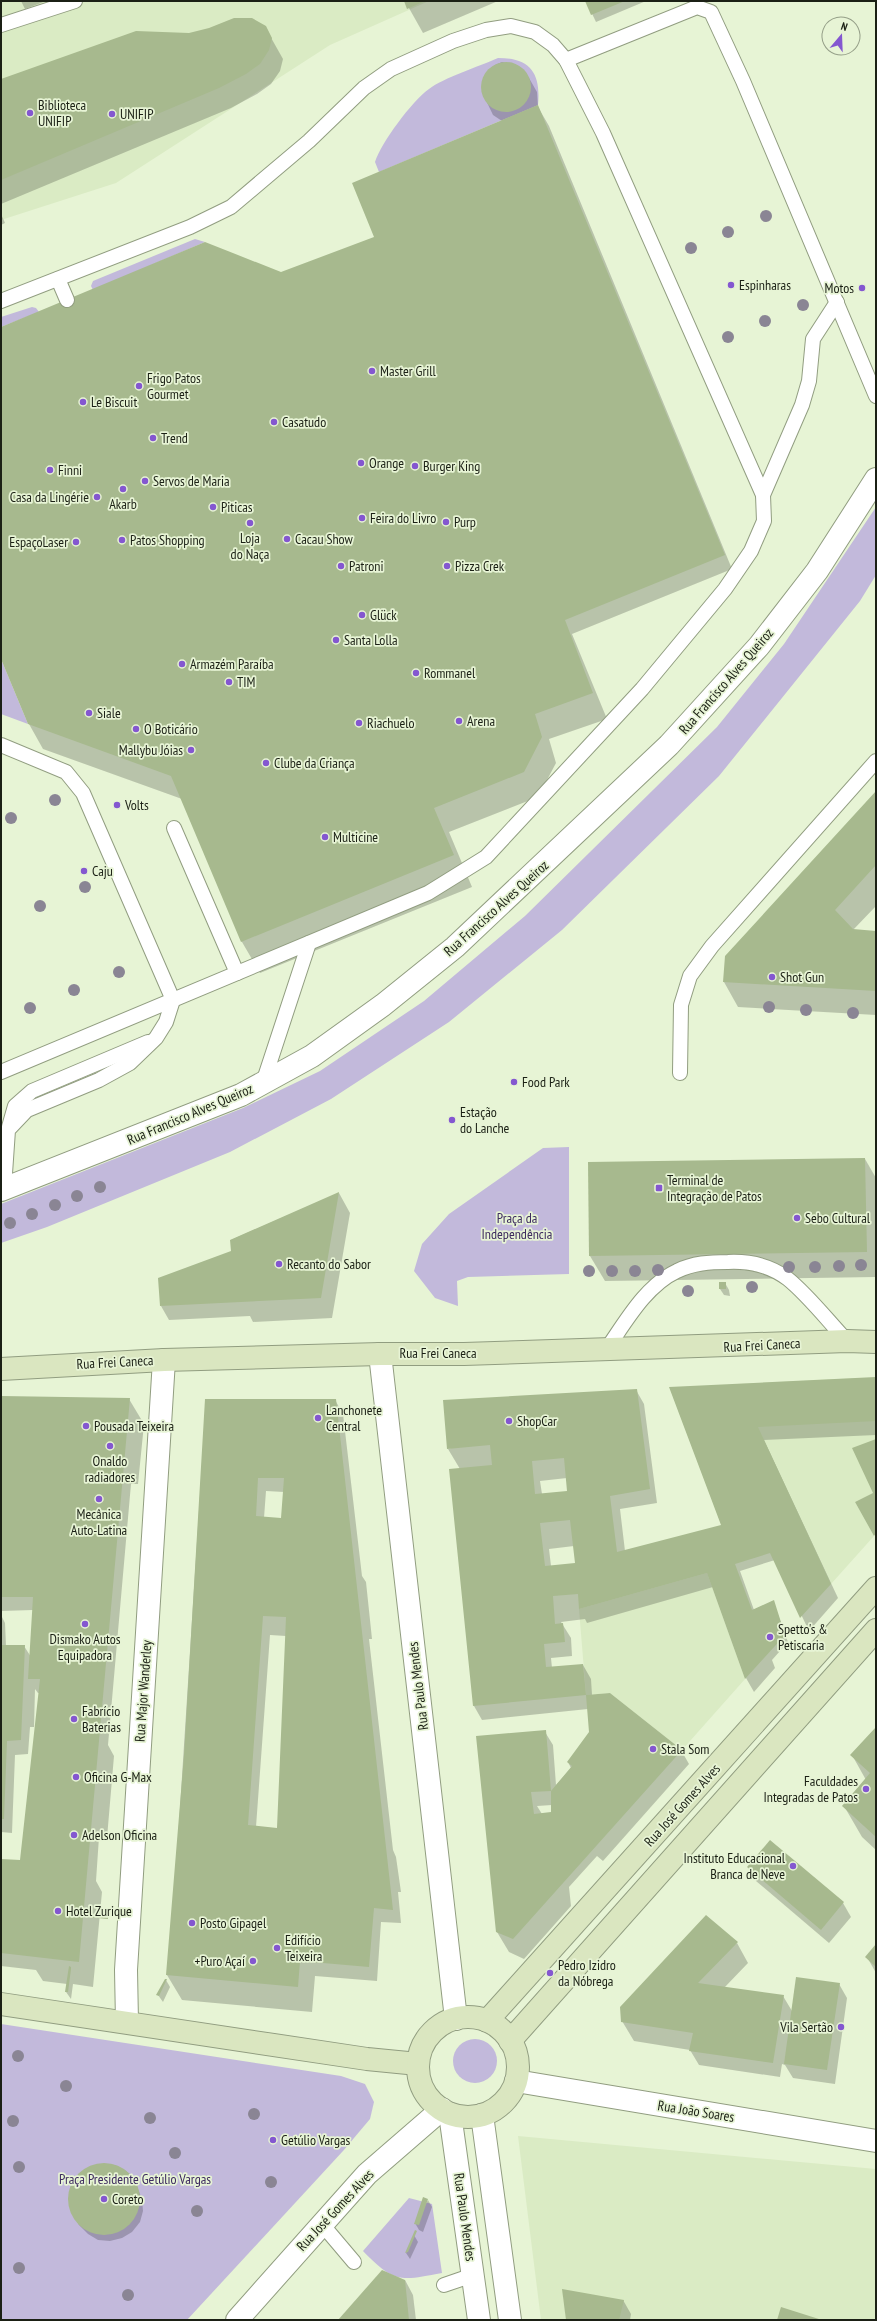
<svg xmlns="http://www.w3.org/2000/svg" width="877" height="2321" viewBox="0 0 877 2321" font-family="'PT Sans Narrow',sans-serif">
<rect width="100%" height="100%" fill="#e7f4d5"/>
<g fill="#daebc4">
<path d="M1,1h428l-99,44 -214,138 -115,37z"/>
<path d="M860,1378l16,40v74l-21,10 19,34 -43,48 -94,-200z"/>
<path d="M707,1573l38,106 -63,71 -72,-57 -24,2 -7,-86z"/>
<path d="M518,2136l358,33v151h-335z"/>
</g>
<g fill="#c2b9db">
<path d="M498,58c33,0 43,16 40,47l-159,67 -4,-10c6,-19 37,-61 54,-73 14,-11 51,-23 69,-31z"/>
<path d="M195,239l10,3 -112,48 -2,-4 2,-5z"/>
<path d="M32,307l4,1 3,4 -38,15v-10z"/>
<path d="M876,507v68l-16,26 -141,175 -157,154 -113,92 -118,77 -101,53 -183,75 -46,16v-39l242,-96 77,-37 104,-70 101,-85 192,-189 67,-83z"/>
<path d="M1,659l27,65 -27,-10z"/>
<path d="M569,1147v127l-101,3 -11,4 1,25 -23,-8 -21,-27 8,-27 27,-30 94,-66z"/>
<path d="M1,2024l340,52 24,8 9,18 -4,17 -27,32 -156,169h-186z"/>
<circle cx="475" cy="2061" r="22"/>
<path d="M409,2198l23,6 10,69c-42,8 -48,10 -79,-22z"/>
</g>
<g fill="#0003" fill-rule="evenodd">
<path d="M21,1h25l-21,8z"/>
<path d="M405,1h93l-75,32z"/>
<path d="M586,1h60l-50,21z"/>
<path d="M265,27l18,32 -3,12 -9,13 -14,10 -26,14 -230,96v-124l188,-46z"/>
<path d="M502,62l16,4 11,12 8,14 1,15 11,19 183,443 -160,65 35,85 -58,20 7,24 -18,34 -89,35 23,55 -212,86 -18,-31 -60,-143 -139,-50 -14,-25 -28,-68v-328l280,-55 95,-35 126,-117 -9,-6 -11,-23 2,-15 11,-12z"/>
<path d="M1,214l4,9 -4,2z"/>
<path d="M876,793v113l-23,24 23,2v83l-138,-8 -14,-25 2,-26z"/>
<path d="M865,1159l11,19v99l-271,4 -15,-25z"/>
<path d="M339,1193l11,20 -18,105 -79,4 -3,-6 -81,4 -8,-14 73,-48 -3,-18z"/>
<path d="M725,1283l4,7 1,6 -6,-1 -4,-6z"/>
<path d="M876,1378v57l-112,5 74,158 -29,33 -34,-71 -35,11 14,39 19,-9 15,41 -16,18 3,8 -21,24 -8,-14 -33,-91 -126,36 -2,-4 -24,3 10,16 1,18 -21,2 1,10 31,-3 8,14 1,16 89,55 8,14 -86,97 -6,-5 -28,31 2,19 -47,53 -15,-7 -12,-20 48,-200 8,13 3,40 15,-17 -3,-6 23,-29 -3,-24 -106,11 -8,-14 -14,-237 -12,-20 188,-59 8,14 13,99 -37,6 5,42 97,-25 -52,-138zM567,1478l2,18 -27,-2 -2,-13zM574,1546l2,21 -25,-1 -2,-17zM552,1805v8l-10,1 -5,-8z"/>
<path d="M1,1397l128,2 15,25 -6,60h-7l-23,261 6,11 -7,82 -8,-1 -3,44 6,11 -9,95 -20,-3 -2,15 -5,-7 1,-8 -24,-3 -7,-11 -35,-4v-106l20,2 19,-169h-2l-3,-4 -1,38h-4l-2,27 -13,1 -3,78 -11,-1v-217l4,8 1,23h18l7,11 2,-47 -32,1z"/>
<path d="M206,1400h129l8,14 19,162 4,6 6,57h-3l24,211 3,7 5,35h-3l3,31 -20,-1 -4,59 -62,-5 -3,36 -130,-12 -15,-25 10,-120zM266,1491l18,1 -2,27 -18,-1zM270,1635l16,1 -8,193 -22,-2z"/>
<path d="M876,1728v122l-14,-13 -18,-31 22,-26 -14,-25z"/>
<path d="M770,1841l73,62 8,14 -22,26 -73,-62 -8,-14z"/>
<path d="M737,1943l11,20 -24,25 59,8 9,15 47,-27 8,14 -12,86 -42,-6 -8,-13 -3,-1 -2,13 -81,-12 -9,-15 -56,-9 -12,-20z"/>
<path d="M876,1946v27l-9,-16z"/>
<path d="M166,1980l4,7 -7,15 -5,-7z"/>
<path d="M102,2164l13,1 11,6 8,9 8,19 1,12 -3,11 -8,10 -10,6 -12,3 -12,-1 -10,-6 -9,-9 -9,-19 -1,-12 4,-11 7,-10 10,-6z"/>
<path d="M428,2200l4,7 -9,25 -4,-2 -4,-7z"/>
<path d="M414,2235l4,7 -8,17 -4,-6z"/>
<path d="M405,2280l8,15 3,25h-77z"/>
<path d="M623,2300l8,14 -1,6h-63z"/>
</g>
<g fill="#a7b98e" fill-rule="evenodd">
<path d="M404,1h21l-18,8z"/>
<path d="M585,1h40l-34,14z"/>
<path d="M234,18h18l14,8 6,12 -3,12 -9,14 -14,10 -27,14 -218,92v-101l135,-48 53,2 20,-5z"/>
<circle cx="506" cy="87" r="25"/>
<path d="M538,105l187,450 -160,65 28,73 -58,21 7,23 -18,35 -90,36 20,47 -213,87 -70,-166 -143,-52 -27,-65v-332l204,-85 76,30 93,-35 -22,-54z"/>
<path d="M876,791v74l-41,45 18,19 23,2v60l-153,-9 2,-26z"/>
<path d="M865,1158l2,94 -278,4 -1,-94z"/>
<path d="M339,1192l-18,106 -161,8 -2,-28 73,-27 -1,-11z"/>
<rect x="719" y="1282" width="7" height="7"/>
<path d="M876,1377v44l-118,6 73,157 -31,34 -30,-65 -35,11 17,46 22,-10 11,35 -40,44 -38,-106 -128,36 -1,-15 -25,2 2,28 8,-1 2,19 -21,2 2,23 37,-3 3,31 24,-2 72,57 -169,189 -17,-7 -20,-196 70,-6 5,61 21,-25 -5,-4 22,-30 -3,-37 -113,11 -24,-237 43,-4 -2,-20 -43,4 -4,-49 194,-11 13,100 -40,7 7,56 104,-27 -52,-138zM564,1458l3,33 -32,3 -3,-33zM570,1520l5,43 -30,3 -5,-43zM551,1791v21l-17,2 -3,-22z"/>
<path d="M1,1396l129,2 -51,564 -78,-9v-94l19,1 20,-181h-12l5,-82h-32z"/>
<path d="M205,1399h131l57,511 -19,-2 -5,59 -69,-6 -2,26 -132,-12 18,-220zM258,1478h26l-3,40 -25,-2zM263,1616l23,1 -9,211 -29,-3z"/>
<path d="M876,1439v94l-2,3 -19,-34 18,-9 -21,-45z"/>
<path d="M1,1645h24l-4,95 -14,1 -3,78h-3z"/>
<path d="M876,1727v110l-34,-31 28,-33 -20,-18z"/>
<path d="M770,1840l74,62 -23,28 -74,-63z"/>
<path d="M87,1915l21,2v2l-21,-2z"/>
<path d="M706,1915l32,27 -40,41 86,12 -11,68 -84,-12 4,-18 -72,-11 -1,-15z"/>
<path d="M876,1944v23l-11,-10z"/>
<path d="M69,1966l2,1v2l-3,23h-3z"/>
<path d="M796,1977l44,6 -13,87 -43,-6z"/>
<path d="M165,1979h2l-8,17 -3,-1z"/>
<circle cx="104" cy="2199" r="36"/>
<path d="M423,2197l5,2 -9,26 -5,-1z"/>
<path d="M415,2230l2,1 -9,21 -3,1z"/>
<path d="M382,2270l23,10 4,40h-71z"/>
<path d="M562,2289l62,11 -5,20h-53z"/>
<path d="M781,2307l41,13h-45z"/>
</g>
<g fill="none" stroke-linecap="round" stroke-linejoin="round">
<g stroke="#919d80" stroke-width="16">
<g id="service">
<path d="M1,25l74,-24"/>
<path d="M566,60l131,-53 14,5 32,69 133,315"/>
<path d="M58,279l9,21"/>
<path d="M1,301l189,-74 41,-20 78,-66 55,-53 27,-19 62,-28 33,-11 25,-4 24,6 18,13 13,15 37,73 160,362 1,26 -13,30 -26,38 -83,100 -156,168 -58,36 -427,179"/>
<path d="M763,495l39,-90 7,-24 4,-42 24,-37"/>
<path d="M1,745l65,27 17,21 90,207 -7,22 -10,16 -26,25 -31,17 -72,30 -19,20 -4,58"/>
<path d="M174,828l63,145"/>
<path d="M680,1073l1,-68 9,-29 22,-30 164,-185"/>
<path d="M263,1083l46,-140"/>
<path d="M9,1127l6,-21 17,-15 116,-49"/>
<path d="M606,1350c19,-27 39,-64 71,-79 16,-8 33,-9 51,-9 21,-1 43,4 60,17 20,16 41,43 59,62"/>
<path d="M321,2223l33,39"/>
<path d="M444,2285l29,-10"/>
</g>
</g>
<g stroke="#919d80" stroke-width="24">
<g id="minor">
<path d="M1,1190l240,-95 71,-39 71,-51 72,-58 214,-202 90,-99 58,-75 59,-92"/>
<path d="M380,1354l76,665"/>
<path d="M127,2022l-1,-52 38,-610"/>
<path d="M516,2081l360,60"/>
<path d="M450,2114l29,206"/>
<path d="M482,2115l28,205"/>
<path d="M237,2320l130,-146 75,-65"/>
</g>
</g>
<g stroke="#919d80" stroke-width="24">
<g id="secondary">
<path d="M1,1369l163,-9 216,-6h84l383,-13 29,1"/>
<path d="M1,2004l366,55 51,5"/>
<circle cx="468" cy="2067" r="50"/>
<path d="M487,2021l389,-433"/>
<path d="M510,2041l366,-411"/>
</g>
</g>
<use href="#service" stroke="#fff" stroke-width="14"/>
<use href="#minor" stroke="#fff" stroke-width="22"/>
<use href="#secondary" stroke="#dae6c0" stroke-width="22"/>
</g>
<g fill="#8a8594">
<circle cx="766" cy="216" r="6"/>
<circle cx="728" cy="232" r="6"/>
<circle cx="691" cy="248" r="6"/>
<circle cx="803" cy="305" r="6"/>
<circle cx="765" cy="321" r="6"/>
<circle cx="728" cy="337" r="6"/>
<circle cx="55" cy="800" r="6"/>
<circle cx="11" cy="818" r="6"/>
<circle cx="85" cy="887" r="6"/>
<circle cx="40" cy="906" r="6"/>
<circle cx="119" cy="972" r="6"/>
<circle cx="74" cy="990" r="6"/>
<circle cx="769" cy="1007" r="6"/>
<circle cx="30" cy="1008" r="6"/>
<circle cx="806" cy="1010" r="6"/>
<circle cx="853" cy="1013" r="6"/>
<circle cx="100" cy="1187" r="6"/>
<circle cx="77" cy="1196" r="6"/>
<circle cx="55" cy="1205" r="6"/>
<circle cx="32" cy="1214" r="6"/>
<circle cx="10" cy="1223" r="6"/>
<circle cx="861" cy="1265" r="6"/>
<circle cx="839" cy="1266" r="6"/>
<circle cx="789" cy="1267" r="6"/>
<circle cx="815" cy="1267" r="6"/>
<circle cx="658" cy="1270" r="6"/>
<circle cx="589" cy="1271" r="6"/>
<circle cx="612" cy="1271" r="6"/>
<circle cx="635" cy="1271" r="6"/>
<circle cx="752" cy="1287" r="6"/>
<circle cx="688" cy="1291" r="6"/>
<circle cx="18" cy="2056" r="6"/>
<circle cx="66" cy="2086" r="6"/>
<circle cx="254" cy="2114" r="6"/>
<circle cx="150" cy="2118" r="6"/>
<circle cx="13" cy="2121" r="6"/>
<circle cx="175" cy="2153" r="6"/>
<circle cx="19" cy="2167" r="6"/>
<circle cx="271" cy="2182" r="6"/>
<circle cx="197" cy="2211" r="6"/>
<circle cx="19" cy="2268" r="6"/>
<circle cx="128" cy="2295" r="6"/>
</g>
<g fill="#8457d0" stroke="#e7f4d5" stroke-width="1.5">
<circle cx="30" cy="113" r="4"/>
<circle cx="112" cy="114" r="4"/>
<circle cx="731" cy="285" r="4"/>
<circle cx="862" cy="288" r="4"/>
<circle cx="372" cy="371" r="4"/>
<circle cx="139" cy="386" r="4"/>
<circle cx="83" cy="402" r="4"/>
<circle cx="274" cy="422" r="4"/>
<circle cx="153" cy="438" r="4"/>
<circle cx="361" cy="463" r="4"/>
<circle cx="415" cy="466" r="4"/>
<circle cx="50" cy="470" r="4"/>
<circle cx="145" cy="481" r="4"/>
<circle cx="123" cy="489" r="4"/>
<circle cx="97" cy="497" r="4"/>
<circle cx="213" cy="507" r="4"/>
<circle cx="362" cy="518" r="4"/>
<circle cx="446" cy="522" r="4"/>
<circle cx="250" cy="523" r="4"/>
<circle cx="287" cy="539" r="4"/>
<circle cx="122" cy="540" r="4"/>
<circle cx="76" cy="542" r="4"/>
<circle cx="341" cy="566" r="4"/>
<circle cx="447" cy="566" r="4"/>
<circle cx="362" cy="615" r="4"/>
<circle cx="336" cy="640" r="4"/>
<circle cx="182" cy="664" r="4"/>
<circle cx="416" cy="673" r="4"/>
<circle cx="229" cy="682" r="4"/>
<circle cx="89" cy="713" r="4"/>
<circle cx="459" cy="721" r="4"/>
<circle cx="359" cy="723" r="4"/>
<circle cx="136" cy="729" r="4"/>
<circle cx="191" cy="750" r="4"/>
<circle cx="266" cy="763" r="4"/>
<circle cx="117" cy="805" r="4"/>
<circle cx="325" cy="837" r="4"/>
<circle cx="84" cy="871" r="4"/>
<circle cx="772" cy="977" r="4"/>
<circle cx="514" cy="1082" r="4"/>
<circle cx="452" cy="1120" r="4"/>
<rect x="655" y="1184" width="8" height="8" rx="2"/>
<circle cx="797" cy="1218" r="4"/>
<circle cx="279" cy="1264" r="4"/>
<circle cx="318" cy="1418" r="4"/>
<circle cx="509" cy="1421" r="4"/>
<circle cx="86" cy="1426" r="4"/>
<circle cx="110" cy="1446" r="4"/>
<circle cx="99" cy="1499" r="4"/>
<circle cx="85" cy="1624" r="4"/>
<circle cx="770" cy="1637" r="4"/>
<circle cx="74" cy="1719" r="4"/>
<circle cx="653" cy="1749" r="4"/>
<circle cx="76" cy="1777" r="4"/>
<circle cx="866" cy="1789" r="4"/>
<circle cx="74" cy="1835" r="4"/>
<circle cx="793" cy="1866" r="4"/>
<circle cx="58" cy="1911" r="4"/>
<circle cx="192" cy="1923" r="4"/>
<circle cx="277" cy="1948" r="4"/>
<circle cx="253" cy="1961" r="4"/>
<circle cx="550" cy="1973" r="4"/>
<circle cx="841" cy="2027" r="4"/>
<circle cx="273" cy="2140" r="4"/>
<circle cx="104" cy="2199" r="4"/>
</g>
<g text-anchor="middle" stroke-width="3.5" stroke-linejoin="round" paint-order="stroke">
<g font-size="14" fill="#1b2015" stroke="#e7f4d5" text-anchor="start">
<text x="38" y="110">Biblioteca<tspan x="38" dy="16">UNIFIP</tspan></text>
<text x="120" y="119">UNIFIP</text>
<text x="739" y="290">Espinharas</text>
<text x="854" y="293" text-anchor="end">Motos</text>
<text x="380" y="376">Master Grill</text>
<text x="147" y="383">Frigo Patos<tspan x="147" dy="16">Gourmet</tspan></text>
<text x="91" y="407">Le Biscuit</text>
<text x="282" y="427">Casatudo</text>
<text x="161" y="443">Trend</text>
<text x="369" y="468">Orange</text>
<text x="423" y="471">Burger King</text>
<text x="58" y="475">Finni</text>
<text x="153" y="486">Servos de Maria</text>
<text x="89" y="502" text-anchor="end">Casa da Lingérie</text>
<text x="123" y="509" text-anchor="middle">Akarb</text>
<text x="221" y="512">Piticas</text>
<text x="370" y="523">Feira do Livro</text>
<text x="454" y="527">Purp</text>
<text x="250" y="543" text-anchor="middle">Loja<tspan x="250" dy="16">do Naça</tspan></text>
<text x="295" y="544">Cacau Show</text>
<text x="130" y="545">Patos Shopping</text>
<text x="68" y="547" text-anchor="end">EspaçoLaser</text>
<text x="349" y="571">Patroni</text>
<text x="455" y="571">Pizza Crek</text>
<text x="370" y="620">Glück</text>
<text x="344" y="645">Santa Lolla</text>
<text x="190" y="669">Armazém Paraíba</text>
<text x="424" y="678">Rommanel</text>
<text x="237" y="687">TIM</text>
<text x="97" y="718">Siale</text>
<text x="467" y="726">Arena</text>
<text x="367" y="728">Riachuelo</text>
<text x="144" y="734">O Boticário</text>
<text x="183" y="755" text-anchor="end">Mallybu Jóias</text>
<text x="274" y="768">Clube da Criança</text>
<text x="125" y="810">Volts</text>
<text x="333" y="842">Multicine</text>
<text x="92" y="876">Caju</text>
<text x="780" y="982">Shot Gun</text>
<text x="522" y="1087">Food Park</text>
<text x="460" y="1117">Estação<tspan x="460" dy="16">do Lanche</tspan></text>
<text x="667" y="1185">Terminal de<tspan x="667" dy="16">Integração de Patos</tspan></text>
<text x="805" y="1223">Sebo Cultural</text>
<text x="287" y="1269">Recanto do Sabor</text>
<text x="326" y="1415">Lanchonete<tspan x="326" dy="16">Central</tspan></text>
<text x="517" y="1426">ShopCar</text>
<text x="94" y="1431">Pousada Teixeira</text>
<text x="110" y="1466" text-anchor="middle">Onaldo<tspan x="110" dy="16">radiadores</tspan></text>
<text x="99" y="1519" text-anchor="middle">Mecânica<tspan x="99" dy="16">Auto-Latina</tspan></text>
<text x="778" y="1634">Spetto's &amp;<tspan x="778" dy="16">Petiscaria</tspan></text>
<text x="85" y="1644" text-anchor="middle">Dismako Autos<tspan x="85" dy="16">Equipadora</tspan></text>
<text x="82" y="1716">Fabrício<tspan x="82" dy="16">Baterias</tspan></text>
<text x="661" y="1754">Stala Som</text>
<text x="84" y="1782">Oficina G-Max</text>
<text x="858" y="1786" text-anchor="end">Faculdades<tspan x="858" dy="16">Integradas de Patos</tspan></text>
<text x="82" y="1840">Adelson Oficina</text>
<text x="785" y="1863" text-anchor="end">Instituto Educacional<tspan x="785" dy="16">Branca de Neve</tspan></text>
<text x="66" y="1916">Hotel Zurique</text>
<text x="200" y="1928">Posto Gipagel</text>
<text x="285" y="1945">Edifício<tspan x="285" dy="16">Teixeira</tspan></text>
<text x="245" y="1966" text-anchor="end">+Puro Açaí</text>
<text x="558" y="1970">Pedro Izidro<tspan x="558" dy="16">da Nóbrega</tspan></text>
<text x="833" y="2032" text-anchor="end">Vila Sertão</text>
<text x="281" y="2145">Getúlio Vargas</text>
<text x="112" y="2204">Coreto</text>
</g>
<g font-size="14" fill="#1b2015" stroke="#e7f4d5">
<text transform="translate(726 681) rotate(-49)" y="5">Rua Francisco Alves Queiroz</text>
<text transform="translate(496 908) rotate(-42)" y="5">Rua Francisco Alves Queiroz</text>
<text transform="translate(190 1114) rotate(-23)" y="5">Rua Francisco Alves Queiroz</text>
<text transform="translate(762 1345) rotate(-3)" y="5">Rua Frei Caneca</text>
<text x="438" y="1358">Rua Frei Caneca</text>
<text transform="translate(115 1362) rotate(-3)" y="5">Rua Frei Caneca</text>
<text transform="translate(418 1686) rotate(-97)" y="5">Rua Paulo Mendes</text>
<text transform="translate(143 1691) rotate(-86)" y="5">Rua Major Wanderley</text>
<text transform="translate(682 1805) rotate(-48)" y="5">Rua José Gomes Alves</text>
<text transform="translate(696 2111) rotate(9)" y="5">Rua João Soares</text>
<text transform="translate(335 2210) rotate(-47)" y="5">Rua José Gomes Alves</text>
<text transform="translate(465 2217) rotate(82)" y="5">Rua Paulo Mendes</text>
</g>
<g font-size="14" fill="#3d2a5f" stroke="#e7f4d5">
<text x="517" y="1223">Praça da<tspan x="517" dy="16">Independência</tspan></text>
<text x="135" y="2184">Praça Presidente Getúlio Vargas</text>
</g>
</g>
<rect width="877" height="2321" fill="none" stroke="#1b2015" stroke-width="4"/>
<g transform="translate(841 36) rotate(19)"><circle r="19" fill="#e7f4d5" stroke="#959f88"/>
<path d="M0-3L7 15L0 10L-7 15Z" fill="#8457d0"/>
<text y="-6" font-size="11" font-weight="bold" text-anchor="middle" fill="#1b2015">N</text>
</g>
</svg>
